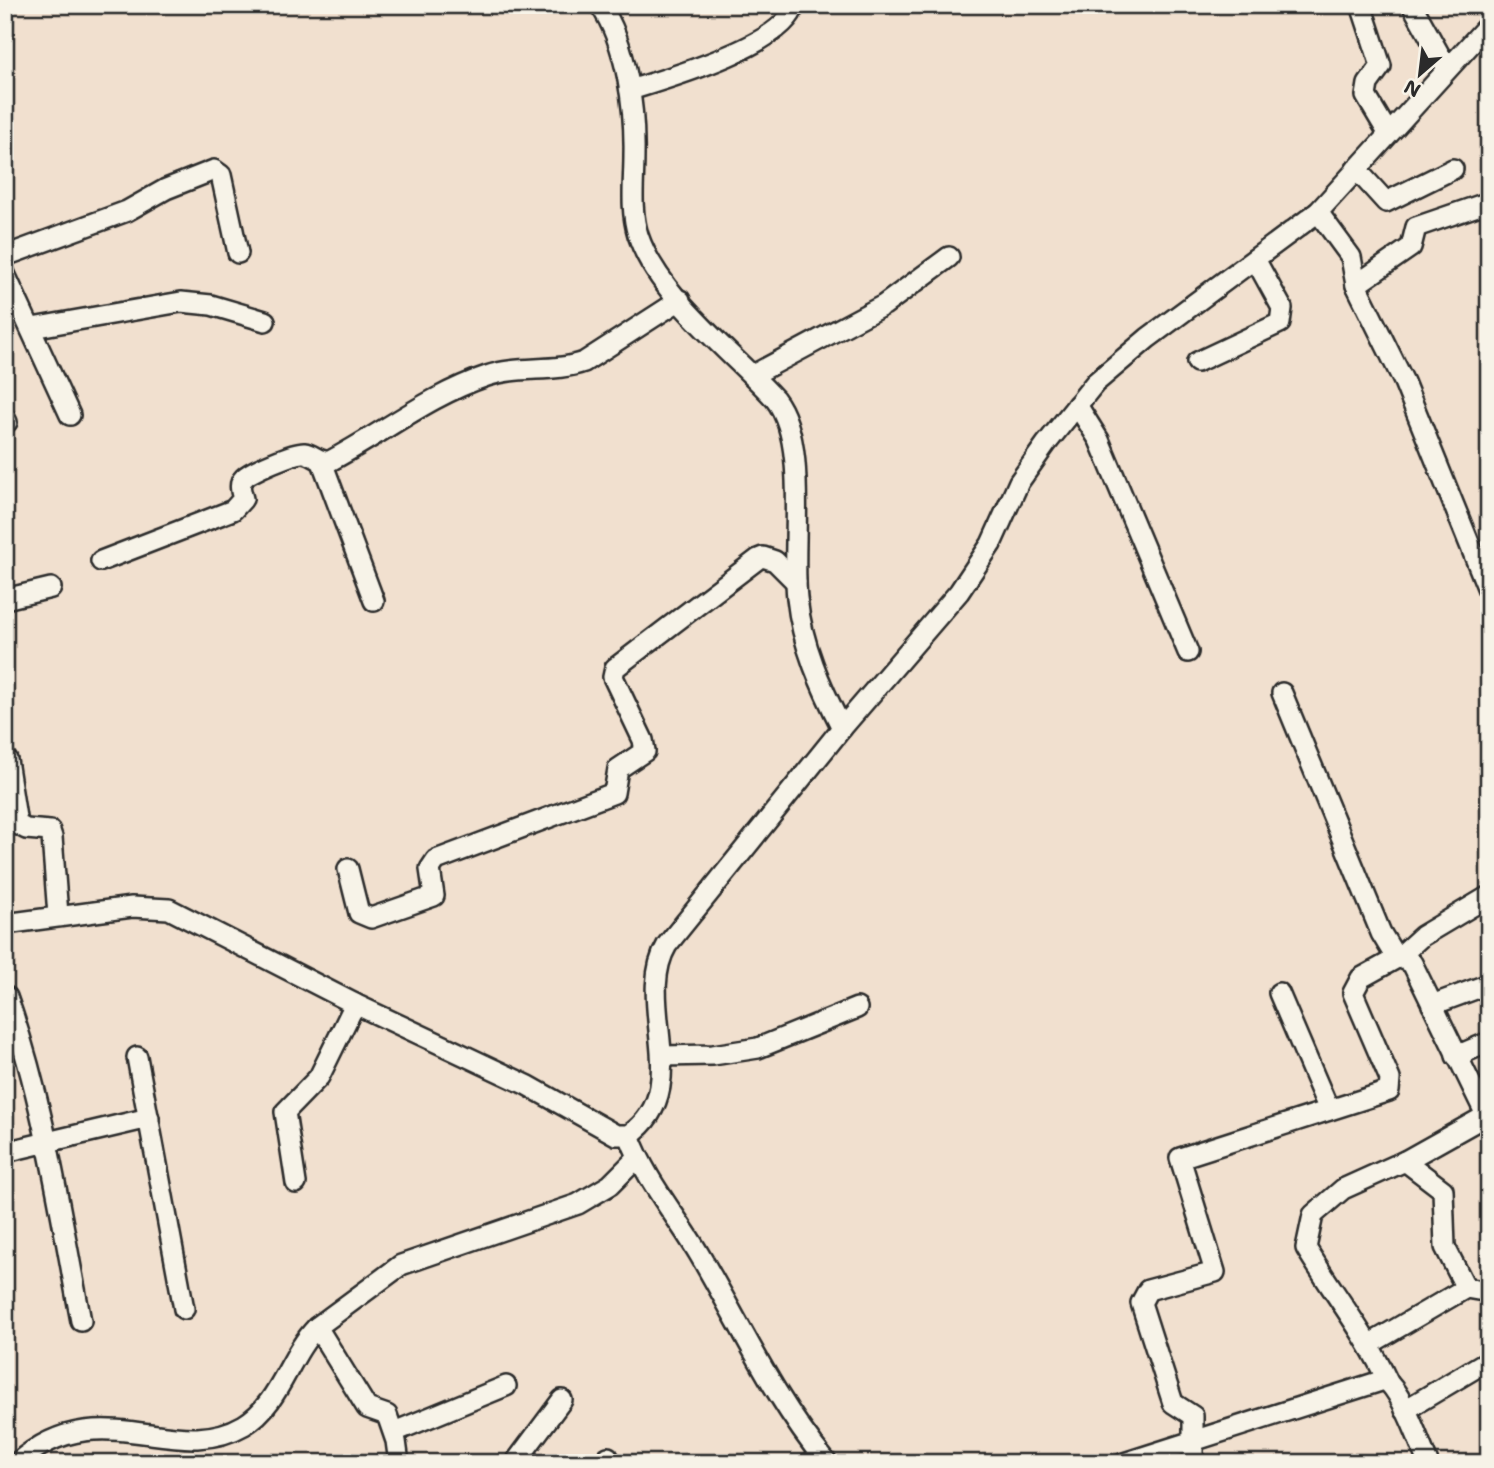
<svg xmlns="http://www.w3.org/2000/svg" width="1494" height="1468" viewBox="0 0 1494 1468" font-family="'Shantell Sans',sans-serif">
<rect width="100%" height="100%" fill="#f1e0cf"/>
<filter id="ink" filterUnits="userSpaceOnUse"><feTurbulence type="fractalNoise" baseFrequency=".0143" numOctaves="2"/><feDisplacementMap in="SourceGraphic" scale="14" xChannelSelector="R" yChannelSelector="G"/><feConvolveMatrix kernelMatrix="1 2 1 2 8 2 1 2 1" color-interpolation-filters="sRGB"/></filter>
<g filter="url(#ink)">
<g fill="none" stroke-linecap="round" stroke-linejoin="round">
<g stroke="#2b2b2b" stroke-width="24">
<g id="minor">
<path d="M600,5c27,39 35,104 34,150 0,27 -4,54 4,80 20,61 94,117 137,164 34,44 16,144 22,199 5,47 24,89 45,130"/>
<path d="M1361,5l20,61 -13,18 -2,12 22,37"/>
<path d="M1412,5l35,63"/>
<path d="M630,90c36,-11 157,-46 164,-85"/>
<path d="M1356,169l30,33 67,-33"/>
<path d="M1318,212l33,45 5,28 48,97 85,210"/>
<path d="M5,256l122,-45 39,-22 48,-19 7,5 17,78"/>
<path d="M5,274l65,141"/>
<path d="M1356,285l55,-38 5,-20 73,-25"/>
<path d="M32,328l149,-26 30,3 54,16"/>
<path d="M1197,362l83,-39 2,-15 -27,-49"/>
<path d="M753,375l131,-70 65,-48"/>
<path d="M1077,405l22,35 89,212"/>
<path d="M5,418l2,4"/>
<path d="M322,462l52,139"/>
<path d="M101,561l132,-51 10,-11c-2,-8 -5,-15 1,-21 6,-7 51,-26 60,-25 10,1 15,10 26,8 53,-28 100,-66 157,-85 32,-11 66,-3 97,-14l96,-62"/>
<path d="M5,599l46,-11"/>
<path d="M1282,693l99,240 15,25"/>
<path d="M7,760l10,64 9,5 24,2 2,6 6,78"/>
<path d="M348,869l11,44 12,5 63,-22 -4,-27 6,-9 178,-67 4,-24 27,-18 -2,-11 -30,-63 2,-9 143,-109 5,-2 12,4 21,21"/>
<path d="M5,924l127,-17 37,2 186,95 172,81 89,50h13c67,-46 4,-133 38,-190l175,-217 117,-136 32,-48 28,-62 27,-38 49,-61 53,-45 170,-126 171,-188"/>
<path d="M1399,957l23,-21 67,-40"/>
<path d="M1279,993l50,117"/>
<path d="M7,997c37,104 53,215 74,324"/>
<path d="M1432,1005l57,-21"/>
<path d="M662,1056l51,-1 45,-7 99,-40"/>
<path d="M1456,1056l33,-14"/>
<path d="M137,1057l47,252"/>
<path d="M629,1135c16,44 47,80 70,119 43,73 74,143 128,209"/>
<path d="M5,1152l144,-34"/>
<path d="M1405,1161l84,-47"/>
<path d="M296,1183l-11,-71 34,-35 36,-73"/>
<path d="M317,1327l84,-62 177,-61 32,-19 27,-27"/>
<path d="M1370,1344l96,-56 23,4"/>
<path d="M1388,1382c-22,-48 -55,-89 -82,-134l7,-33 30,-26 62,-28 38,29 2,57 21,41"/>
<path d="M1405,1410l84,-50"/>
<path d="M394,1432l112,-46"/>
<path d="M608,1457l3,6"/>
<path d="M17,1463c82,-73 157,3 227,-38 37,-22 44,-69 73,-98l50,81 20,7 9,26 3,22"/>
<path d="M515,1463l47,-63"/>
<path d="M1124,1463l260,-83c17,8 36,64 44,83"/>
<path d="M1193,1463v-47l-20,-13 -32,-100 7,-13 67,-18 -35,-114 209,-67 1,-12 -37,-86 8,-15 38,-21 13,6 77,158"/>
</g>
</g>
<use href="#minor" stroke="#f7f3e8" stroke-width="19"/>
</g>
</g>
<rect width="1494" height="1468" fill="none" stroke="#f7f3e8" stroke-width="28"/>
<rect x="14" y="14" width="1466" height="1440" fill="none" stroke="#2b2b2b" stroke-width="2.5" filter="url(#ink)"/>
<g transform="translate(1420 74) rotate(208)" stroke="#f7f3e8" stroke-width="5" paint-order="stroke">
<path d="M0-5L12 26L0 18L-12 26Z" fill="#2b2b2b"/>
<text y="-10" font-size="19" font-weight="bold" text-anchor="middle" fill="#2b2b2b">N</text>
</g>
</svg>
